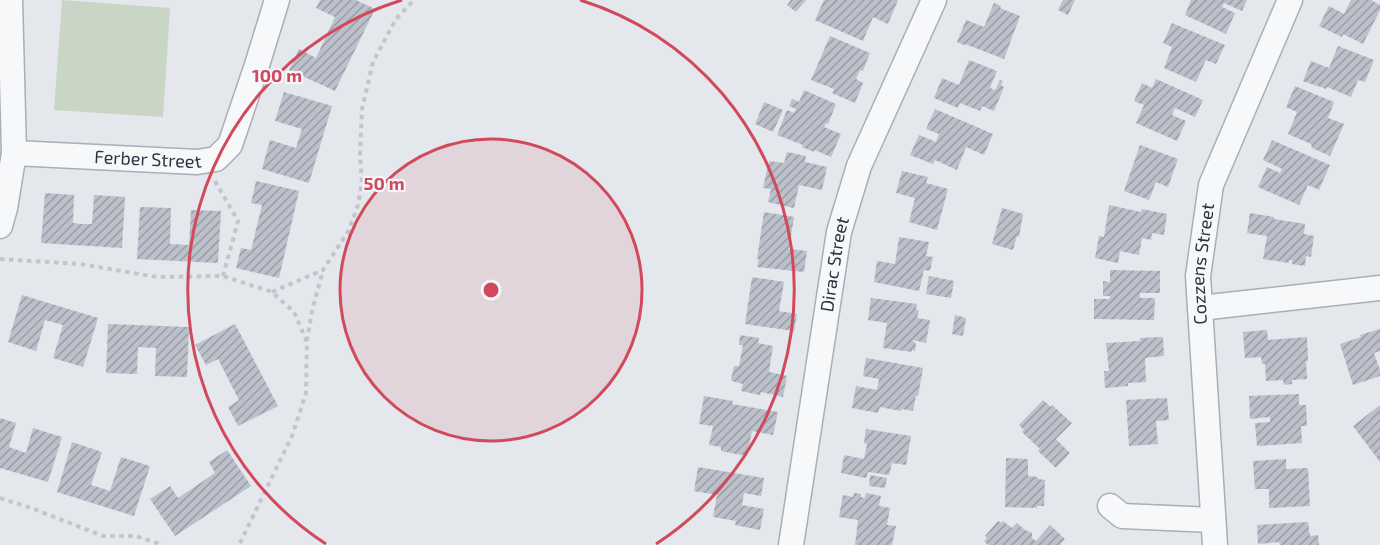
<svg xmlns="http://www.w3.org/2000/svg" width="1380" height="545" viewBox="0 0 1380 545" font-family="'Exo 2',sans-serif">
<defs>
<pattern id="building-hatch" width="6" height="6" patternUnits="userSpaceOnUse" patternTransform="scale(1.5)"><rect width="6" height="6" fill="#bbc0ca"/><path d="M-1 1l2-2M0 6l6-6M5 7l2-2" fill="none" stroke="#989da6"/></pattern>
</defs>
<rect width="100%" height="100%" fill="#e4e7ec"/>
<path fill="#c9d6c5" d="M62,0l108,8 -7,109 -109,-7z"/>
<g fill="url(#building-hatch)">
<path d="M320,0h36l19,9 -40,82 -46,-21 10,-21 17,9 19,-41 -19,-9z"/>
<path d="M791,0h15l-10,12 -9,-7z"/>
<path d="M824,0h74l-10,24 -15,-7 -10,24 -48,-21z"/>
<path d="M1063,0h12l-7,15 -10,-5z"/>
<path d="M1191,0h56l-5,11 -18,-8 -2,4 13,6 -9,21 -41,-19z"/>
<path d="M1351,0h20l9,5v5l-17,34 -20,-10 -1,3 -23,-11 10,-20 15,8z"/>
<path d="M994,3l7,3 -1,2 20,8 -16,43 -39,-15 -1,1 -7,-3 9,-22 18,7z"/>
<path d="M1172,23l53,22 -9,19 -10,-4 -10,22 -32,-14 8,-21 -9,-4z"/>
<path d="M830,36l40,17 -7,18 -3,-1 -4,9 7,4 -8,20 -23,-10 2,-4 -23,-9z"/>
<path d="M1338,46l36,14 -9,22 -7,-2 -7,17 -24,-10 -1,2 -23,-8 8,-20 18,7z"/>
<path d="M969,60l28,11 -7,17 5,2 5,-10 3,1 -2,4 3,2 -10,24 -12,-5 -2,5 -20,-8 -2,5 -24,-10 8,-20 17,7z"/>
<path d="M1156,79l47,21 -8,17 -20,-9 -3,7 14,6 -9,20 -41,-18 8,-18 -10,-4 8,-18 10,5z"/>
<path d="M1295,86l39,16 -6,16 16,6 -14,32 -18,-8 -1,-4 -23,-10 9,-22 -11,-5z"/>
<path d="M804,90l32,14 -8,20 -2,-1 -2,4 17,7 -10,23 -16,-7 -1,2 -12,-5 1,-2 -26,-10 10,-25 7,3 2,-4 -7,-3 3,-7 7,3z"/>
<path d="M284,92l48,14 -23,77 -47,-14 8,-29 26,8 3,-10 3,-9 -27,-8z"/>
<path d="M764,102l19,8 -10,22 -18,-8z"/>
<path d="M935,109l58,25 -9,21 -18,-8 -9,23 -22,-10 -2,4 -23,-9 9,-20 17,7 3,-8 -13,-5z"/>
<path d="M1272,140l58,25 -11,25 -11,-5 -9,20 -41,-18 9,-20 13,6 2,-4 -19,-9z"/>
<path d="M1140,145l38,14 -10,28 -12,-5 -7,18 -25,-9z"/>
<path d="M787,152l19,4 -1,6 22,5 -5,23 -23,-5 -5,23 -26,-6 3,-13 -8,-1 6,-27 15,2z"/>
<path d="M902,171l26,6 -2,6 22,6 -11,41 -28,-8 6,-24 -19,-5z"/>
<path d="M256,181l43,10 -20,87 -43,-10 5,-20 10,2 11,-45 -11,-2z"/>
<path d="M45,193l29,2 -1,28 9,1h10l2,-29 31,2 -3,51 -81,-5z"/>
<path d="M1109,205l32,7 1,-3 25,5 -3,21 -12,-2 -1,7 -9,-2 -3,17 -19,-4 -2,12 -23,-5 4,-22 5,1z"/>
<path d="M140,207l31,1 -1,36 19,1 2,-35 30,1 -3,52 -81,-4z"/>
<path d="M1002,208l21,6 -4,23 -2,-1 -4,14 -21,-6z"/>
<path d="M764,212l30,5 -5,32 18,2 -3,21 -47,-5 2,-8h-2z"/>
<path d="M1250,213l24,4v2l31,5 -1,10 10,2 -3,21 -5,-1 -1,10 -13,-2v-4h-3v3l-26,-4 4,-23 -20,-3z"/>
<path d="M899,237l30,5 -3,14 7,1 -3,14 -6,-1 -5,21 -45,-9 3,-21 18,3z"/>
<path d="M1110,270l50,1v22h-20v5h15l-1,22 -60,-1v-20h16v-3h-7v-15l7,1z"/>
<path d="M929,276l25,5 -3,17 -25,-4z"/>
<path d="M752,277l32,5 -5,29 18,3 -3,17 -49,-7z"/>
<path d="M22,295l76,23 -15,49 -30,-9 10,-33 -18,-5 -9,31 -28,-9z"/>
<path d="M871,298l46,6 -1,6h3l-2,8 13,2 -4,23 -13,-3v2l3,1 -1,8 -3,-1v2l-29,-4 4,-25 -19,-3z"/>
<path d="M955,315l11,3 -3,18 -11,-2z"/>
<path d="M108,324l81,3 -2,50 -32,-1 1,-28 -18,-1 -1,27 -31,-1z"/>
<path d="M235,324l43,82 -40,20 -10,-19 11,-7 -21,-41 -12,6 -11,-20z"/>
<path d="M1380,329v22l-6,2 6,17v6l-27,9 -13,-41 21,-7 -1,-2z"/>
<path d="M1267,330l1,10 39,-3 1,24h-2l1,18 -15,1v4l-8,1 -1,-5 -17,1 -1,-17h-3l-1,-7 -16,1 -2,-26z"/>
<path d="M740,335l19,3 -1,5 15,3 -4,26 18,4 -4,21 -22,-5 -1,3 -19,-4 2,-7 -11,-3 -1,-2 3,-13h5l4,-21h-4z"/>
<path d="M1163,337l1,19 -19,2 1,24 -18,1v3l-23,2 -1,-17h5l-3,-28 34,-2v-3z"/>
<path d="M866,358l57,10 -5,28 -2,-1 -3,16 -11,-2 -1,2 -21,-4 -2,6 -26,-5 4,-22 21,4 2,-11 -16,-3z"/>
<path d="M1299,394v11h7l1,21h-6l1,17 -45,3 -2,-23 15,-1v-5l-20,2 -1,-23z"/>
<path d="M704,396l29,5 -1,3 46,8 -5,23 -21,-4 -5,25 -26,-5v-4l-12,-2 4,-19 -14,-2z"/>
<path d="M1167,398l2,22 -13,1 2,23 -29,2 -3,-46z"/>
<path d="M1043,400l8,7 1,-2 20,18 -16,16 14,14 -14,15 -18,-17 2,-2 -18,-17 2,-2 -5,-5z"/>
<path d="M1380,405v57l-27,-36z"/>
<path d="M0,418l16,5 -7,24 17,6 7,-25 29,9 -14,45 -48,-14z"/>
<path d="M866,429l45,7 -5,29 -14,-2 -3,12 -21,-3 -2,6 -25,-5 3,-18 20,4 3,-15 -3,-1z"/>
<path d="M72,442l30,10 -11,33 10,3 9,3 11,-34 29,9 -16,50 -77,-24z"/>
<path d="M227,450l24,36 -76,50 -25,-37 20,-13 8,12 37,-25 -6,-11z"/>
<path d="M1006,458l22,1v17l10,1v2l7,1 -1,26h-7v2l-32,-1z"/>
<path d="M1286,459v10l22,-1 2,38 -41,2v-19h-14l-2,-28z"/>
<path d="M698,467l66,11 -3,18 -17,-3 -2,12 22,4 -4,21 -25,-5 1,-4 -23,-4 4,-22 -23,-4z"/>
<path d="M870,475l17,3 -2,10 -16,-2z"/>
<path d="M854,493l7,1v3l4,1 1,-5 15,3 -2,10 11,2 -3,17 9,1 -4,19h-37l3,-25 -19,-3 4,-22 10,2z"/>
<path d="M998,521l3,2 2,-2 9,7 5,-5 8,7 7,3v5l4,3 14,-16 15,14 -5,6h-72l-4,-4 3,-3 -2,-2z"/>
<path d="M1308,522l2,14 8,-1 1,10h-39l-1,-3 -21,2 -1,-19z"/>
</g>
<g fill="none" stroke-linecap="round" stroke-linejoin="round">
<g stroke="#a9aeb7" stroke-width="27">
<g id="street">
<path id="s1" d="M14,153l183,9 19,-3 14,-14 27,-80 20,-65"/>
<path d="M0,226l5,-18 9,-55 -4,-153"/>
<path d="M1200,308l180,-20"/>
<path d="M1110,506l12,10 91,4"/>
<path id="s2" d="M791,545l48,-313 20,-66 75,-166"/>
<path id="s3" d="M1215,545l-17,-269 13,-91 79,-185"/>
</g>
</g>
<g stroke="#c2c5cb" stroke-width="4" stroke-dasharray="4.5 4.5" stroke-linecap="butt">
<path d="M215,181l23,40 -15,55"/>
<path d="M0,259l80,5 77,13 66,-1 49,16 22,20 13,30 -1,51 -14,43 -53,109"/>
<path d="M272,292l51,-22 26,-40 9,-25 4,-22 -2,-29 2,-45 11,-47 23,-43 18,-19"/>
<path d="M307,341l5,-30 11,-41"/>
<path d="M0,498l34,11 69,27h33l27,9"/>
</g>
<use href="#street" stroke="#f7f8fa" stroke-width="24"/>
</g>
<circle cx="491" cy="290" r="151" fill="#d1495b" fill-opacity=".12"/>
<g fill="none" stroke="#d1495b" stroke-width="3">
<circle cx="491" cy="290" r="151"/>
<path d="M326 544A303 303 0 0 1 402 0M580 0A303 303 0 0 1 656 544"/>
</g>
<g text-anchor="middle" stroke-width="4.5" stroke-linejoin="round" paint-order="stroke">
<g font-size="18" fill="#2b3445" stroke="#f4f6f9">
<text dy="6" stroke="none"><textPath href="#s1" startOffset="134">Ferber Street</textPath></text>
<text dy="6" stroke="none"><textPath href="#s2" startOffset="284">Dirac Street</textPath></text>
<text dy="6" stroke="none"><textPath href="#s3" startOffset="282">Cozzens Street</textPath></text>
</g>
</g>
<circle cx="491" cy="290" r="9" fill="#d1495b" stroke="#f4f6f9" stroke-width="3"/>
<g font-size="18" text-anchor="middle" font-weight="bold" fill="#d1495b" stroke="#f4f6f9" stroke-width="4.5" stroke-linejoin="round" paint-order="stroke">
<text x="277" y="82">100 m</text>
<text x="384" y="190">50 m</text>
</g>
</svg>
